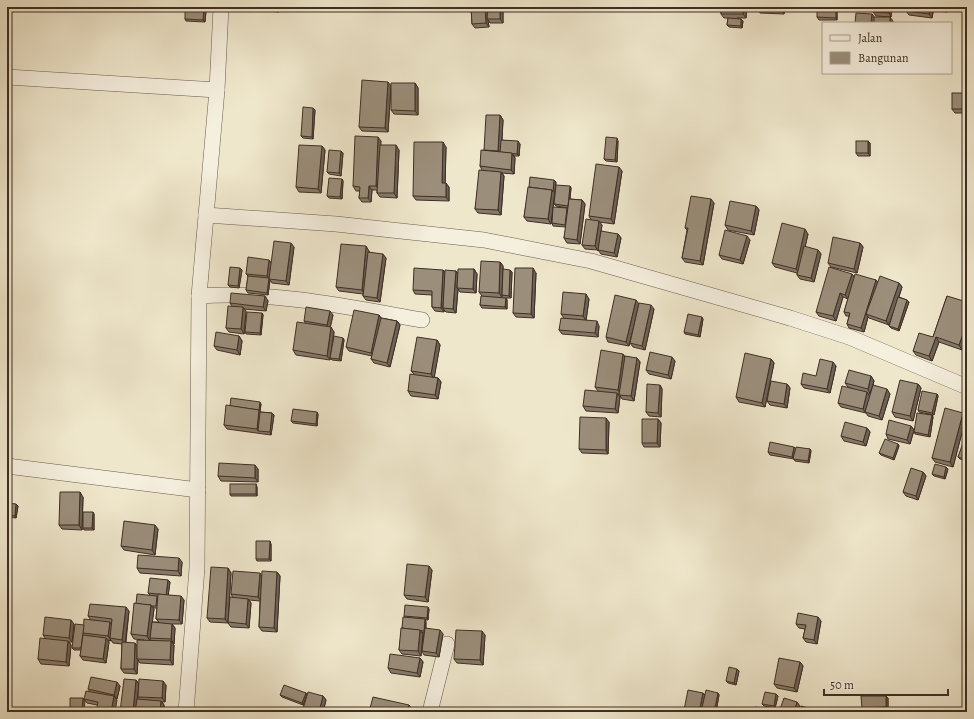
<svg xmlns="http://www.w3.org/2000/svg" width="974" height="719" viewBox="0 0 974 719" font-family="Alegreya,serif">
<rect width="100%" height="100%" fill="#efe7cc"/>
<filter id="stains"><feTurbulence type="fractalNoise" baseFrequency=".005" numOctaves="4"/><feColorMatrix values="0 0 0 0 .2 0 0 0 0 .09 0 0 0 0 .02 0 0 0 .5 -.17"/></filter>
<radialGradient id="worn" r=".72"><stop offset=".6" stop-color="#630" stop-opacity="0"/><stop offset="1" stop-color="#630" stop-opacity=".3"/></radialGradient>
<g fill="none" stroke-linecap="round" stroke-linejoin="round">
<g stroke="#6b5c4e" stroke-width="16">
<g id="street">
<path d="M7,77l210,13"/>
<path d="M206,215l130,9 148,16 107,21 199,57 59,19 118,50"/>
<path d="M199,296c75,-5 149,11 223,24"/>
<path d="M7,466l191,24"/>
<path d="M186,712l11,-144 2,-272 18,-206 4,-83"/>
<path d="M430,712l17,-68"/>
</g>
</g>
<use href="#street" stroke="#f5efde" stroke-width="15"/>
</g>
<g fill="#857a6a" stroke="#3f2e24" fill-rule="evenodd">
<path d="M189,7h17v3h-1l1,1 -1,11 -19,-1 -1,-2 5,-11z"/>
<path d="M280,7l-1,5 -13,-1 -1,-3z"/>
<path d="M471,7h32v16h-13l-2,-3 1,7 -14,1 -3,-4z"/>
<path d="M721,7h26l-1,11h-9l6,3 -1,7 -13,-1 -2,-2 1,-7h-4l-3,-4z"/>
<path d="M757,7h28l-1,7 -24,-1 -3,-5z"/>
<path d="M873,7h19l-1,10 -15,-1 -3,-4z"/>
<path d="M934,7l-2,11 -23,-3 -3,-4z"/>
<path d="M935,7h13l-1,5 -9,-1z"/>
<path d="M837,9v11h-18l-2,-3z"/>
<path d="M415,83l3,5v27l-24,-1 -3,-4z"/>
<path d="M391,86l-3,46 -26,-1 -3,-4z"/>
<path d="M967,93v20h-12l-3,-4z"/>
<path d="M313,108l2,2 -2,29 -10,-1 -2,-2z"/>
<path d="M500,115l3,5 -1,20 18,4 -1,12h-5l1,2 -1,16 -12,-1 2,3 -3,39 -23,-2 -3,-4 7,-39 -2,-4 4,-15v-1z"/>
<path d="M381,141l-1,4 19,5 -2,48 -17,-1 -3,-4v-3h-5l-1,12h-9l-3,-4 1,-7h-4l-3,-5z"/>
<path d="M618,141l-1,21 -11,-1 -2,-2z"/>
<path d="M868,141l2,2v13h-12l-2,-3z"/>
<path d="M322,146l3,4 -4,43 -22,-1 -3,-5z"/>
<path d="M446,147l-1,36 4,4v14l-33,-1 -3,-4z"/>
<path d="M343,153l-2,23 -12,-2 -2,-2z"/>
<path d="M622,171l-8,53 -15,-2 3,3 -2,11 18,-2 3,4 -4,19 -16,-3 -3,-4 -13,-1 -3,-4 9,-25 -2,-4z"/>
<path d="M342,179l1,2 -1,18 -13,-1 -2,-2z"/>
<path d="M556,182l-5,42 -24,-3 -3,-4 5,-30z"/>
<path d="M570,186l1,2 -1,11 12,1 3,4 -5,40 -13,-1 -3,-5 2,-11 -13,-1 -1,-3 16,-15 -12,-2 -2,-2z"/>
<path d="M714,203l-11,62 -18,-3 -3,-4 5,-28 -2,-2z"/>
<path d="M756,206l3,4 -5,25 -26,-5 -3,-5z"/>
<path d="M808,234l-3,13 13,3 3,4 -7,28 -14,-3 -3,-4v-2l-22,-6 -3,-4z"/>
<path d="M750,240l-7,24 -21,-5 -3,-4z"/>
<path d="M860,243l3,4 -6,26 -26,-6 -3,-4z"/>
<path d="M294,247l-5,38 -17,-2 -2,-3 -2,15 -20,-2 -2,-3 2,-14 -2,-2 23,-14 2,3z"/>
<path d="M369,251v1l17,6 -6,44 -14,-2 -3,-4v-2l-24,-3 -3,-4z"/>
<path d="M500,262l3,4v5l9,1 -1,26h-5l1,2v9l-25,-1 -2,-3 2,-9 -3,-4z"/>
<path d="M240,268l2,2 -3,18 -9,-1 -2,-2z"/>
<path d="M474,269l3,5 -1,19 -16,-1 -2,-3 -2,24 -10,-1 -2,-2v2l-9,-1 -3,-4v-12l-17,-1 -2,-4 30,-20 2,2 11,-1 2,2z"/>
<path d="M536,273l-2,45 -18,-1 -3,-4z"/>
<path d="M852,274l2,3 22,3 1,2 22,1 3,4 -3,10 8,3 2,2 -10,29 -8,-3 -2,-2 8,-23 -8,22 -20,-7 -1,-1 -4,15 -15,-4 -2,-4 2,-8h-3l-2,-4 4,-13 -5,-2 -7,24 -17,-5 -3,-4z"/>
<path d="M265,296l3,5 -2,10 -22,-2 2,2 -2,23 -15,-2 -3,-4 6,-22 -2,-3z"/>
<path d="M947,296l15,54 -23,-8 -7,19 -16,-6 -3,-4 20,-14z"/>
<path d="M589,299l-3,21 13,6 -1,11 -36,-3 -3,-4 5,-12 -3,-4z"/>
<path d="M639,304l15,5 -9,41 -12,-3 -3,-4 -1,3 -21,-4 -2,-5z"/>
<path d="M262,313l1,2 -2,20 -15,-1 -1,-2z"/>
<path d="M333,315l-3,12 4,5 -1,9 10,-3 1,2 -3,21 -9,-1 -2,-2v2l-34,-5 -3,-5 13,-26 -2,-3z"/>
<path d="M379,315l2,3 16,3 3,4 -10,42 -16,-4 -3,-4 1,-3 -23,-5 -3,-4z"/>
<path d="M703,319l-3,18 -15,-3 -1,-2z"/>
<path d="M239,336l3,5 -2,14 -23,-5 -3,-4z"/>
<path d="M437,340l3,5 -6,32 4,1 3,4 -3,17 -27,-3 -3,-5 6,-17 -3,-3z"/>
<path d="M623,354l2,3 12,1 3,4 -6,39 -12,-2 -3,-5h-1l2,3 -2,16 -32,-2 -3,-5 15,-15 -3,-4z"/>
<path d="M771,359l3,4 -9,44 -26,-5 -3,-5z"/>
<path d="M675,361l-4,18 -22,-5 -3,-4z"/>
<path d="M836,366l-6,27 -26,-5 -3,-4z"/>
<path d="M871,376l3,5 -1,4 17,9 -8,26 -14,-4 -2,-3 -25,-6 -3,-4 21,-12 -11,-4 -3,-4z"/>
<path d="M787,384l3,4 -3,20 -17,-3 -3,-4z"/>
<path d="M918,384l3,4 -8,33 -18,-4 -3,-5z"/>
<path d="M660,385l2,4 -1,28 -12,-1 -3,-4z"/>
<path d="M937,394l1,2 -4,19 -15,-3 -1,-2z"/>
<path d="M261,404l-1,8 12,1 2,2 -3,20 -44,-6 -3,-4 6,-19z"/>
<path d="M963,413l3,4 -13,50 -18,-5 -3,-4z"/>
<path d="M318,414l-1,12 -24,-3 -2,-2z"/>
<path d="M932,415l1,2 -3,20 -15,-3 -1,-2v-2l-4,14 -22,-5 -2,-5 25,-8 3,4z"/>
<path d="M658,419l3,4 -1,24h-16l-2,-4z"/>
<path d="M609,422l-1,32 -26,-1 -3,-4z"/>
<path d="M867,428l3,4 -4,14 -22,-5 -3,-5z"/>
<path d="M967,438v23l-7,-2 -2,-2z"/>
<path d="M898,444l1,2 -5,14 -13,-5 -2,-2z"/>
<path d="M795,449h15l1,2 -2,12 -14,-2 -1,-2 -24,-4 -2,-3z"/>
<path d="M258,469v13l-37,-1 -3,-5z"/>
<path d="M948,469l-3,10 -11,-3 -2,-2z"/>
<path d="M923,472l3,4 -8,24 -12,-4 -3,-4z"/>
<path d="M257,487v9h-26l-1,-2z"/>
<path d="M83,497l-1,33 -20,-1 -3,-4z"/>
<path d="M7,503l11,3 -2,12 -9,-1z"/>
<path d="M94,514v16h-10l-1,-2z"/>
<path d="M158,529l-3,26 -31,-5 -3,-4z"/>
<path d="M271,544v17h-14l-1,-2z"/>
<path d="M182,562l-1,14 -41,-3 -3,-5z"/>
<path d="M228,568l3,5 -2,33 4,-8 -2,-4 31,-18 15,-4 3,4 -3,56 -15,-1 -3,-4 1,-26 -11,-1 2,3 -2,25 -18,-1 -3,-4 -18,-1 -3,-4z"/>
<path d="M432,570l-4,32 -21,-3 -3,-4z"/>
<path d="M168,580l2,2 -2,13 16,5 -2,24h-10l3,4 -1,16h-1l1,1 -1,20 -33,-2 -2,-3 -1,14 -13,-1 -3,-4 1,-25 -9,-1 -2,-3v1l-3,-1 1,2 -3,21 -23,-3 -3,-4 1,-6h-7l-2,-2 12,-23 7,-5 -3,-4 41,-5 -3,31 11,4 7,-6 -10,-1 -3,-5 5,-30 14,-9 -2,-2zM153,608h4l-1,11 3,3h-7l2,-13z"/>
<path d="M429,609l-1,11h-3l1,2v6l17,6 -4,23 -15,-2 -2,-4 2,-18 -2,-1 1,2 -2,22 -19,-2 -3,-4 3,-22 3,-10 -1,-2z"/>
<path d="M821,621l-4,23 -11,-2 -3,-4 2,-9 -6,-1 -3,-4z"/>
<path d="M74,624l-2,18h-3l2,3 -2,21 -28,-2 -3,-5 8,-20 -3,-4z"/>
<path d="M485,635l-2,30 -26,-2 -3,-4z"/>
<path d="M420,658l3,4 -3,15 -29,-4 -3,-5z"/>
<path d="M800,662l3,4 -6,26 -20,-4 -3,-4z"/>
<path d="M739,671l-3,14 -8,-2 -2,-2z"/>
<path d="M136,680l3,4 27,1 -1,17h-3l2,3v7h-44z"/>
<path d="M120,686l-3,13h-1l1,1 -20,5 -10,-2 -3,-4 6,-7 -2,-3z"/>
<path d="M306,693l1,2 16,1 3,4 -3,12h-21l5,-17 -4,10 -21,-8 -2,-2z"/>
<path d="M703,693l2,2 13,-2 1,2 -3,17h-30l-2,-2z"/>
<path d="M776,694l2,2 -3,12 -11,-2 -2,-2z"/>
<path d="M888,698v11l-25,1 -1,-2z"/>
</g>
<g fill="#6c6356" stroke="#3f2e24">
<path d="M278,7h2l-1,5 -1,-2z"/>
<path d="M485,7h3l-1,12 1,1 1,7 -3,-4z"/>
<path d="M500,7h3v16l-3,-4z"/>
<path d="M744,7h3l-1,11 -3,-4z"/>
<path d="M781,7h4l-1,7 -3,-4z"/>
<path d="M836,7l1,2v11l-1,-2z"/>
<path d="M889,7h3l-1,10 -2,-4z"/>
<path d="M930,7h4l-2,11 -3,-4z"/>
<path d="M944,7h4l-1,5 -3,-4z"/>
<path d="M204,9l2,2 -1,11 -2,-2z"/>
<path d="M872,14l3,4 -1,5h-3z"/>
<path d="M890,17l3,4v2h-3z"/>
<path d="M741,19l2,2 -1,7 -1,-2z"/>
<path d="M388,82l3,4 -3,46 -3,-4z"/>
<path d="M415,83l3,5v27l-3,-4z"/>
<path d="M313,108l2,2 -2,29 -1,-2z"/>
<path d="M500,115l3,5 -2,35 -3,-4z"/>
<path d="M378,137l3,4 -2,49 -3,-4z"/>
<path d="M617,138l1,3 -1,21 -2,-2z"/>
<path d="M518,141l2,3 -1,12 -2,-2z"/>
<path d="M868,141l2,2v13l-2,-3z"/>
<path d="M443,142l3,5 -1,40 -3,-4z"/>
<path d="M396,145l3,5 -2,48 -3,-5z"/>
<path d="M322,146l3,4 -4,43 -3,-4z"/>
<path d="M341,151l2,2 -2,23 -2,-3z"/>
<path d="M512,153l3,5 -1,16 -3,-4z"/>
<path d="M619,167l3,4 -8,53 -3,-5z"/>
<path d="M501,172l3,4 -3,39 -3,-5z"/>
<path d="M342,179l1,2 -1,18 -2,-2z"/>
<path d="M554,180l2,2 -5,42 -3,-5 4,-29z"/>
<path d="M446,183l3,4v14l-3,-4z"/>
<path d="M369,186l3,4 -1,12 -3,-4z"/>
<path d="M570,186l1,2 -2,20 -1,-2z"/>
<path d="M711,199l3,4 -11,62 -3,-4z"/>
<path d="M582,200l3,4 -5,40 -3,-4z"/>
<path d="M756,206l3,4 -5,25 -3,-4z"/>
<path d="M599,221l3,4 -4,26 -3,-5z"/>
<path d="M805,229l3,5 -9,39 -3,-4z"/>
<path d="M618,234l3,4 -4,19 -3,-4z"/>
<path d="M747,236l3,4 -7,24 -3,-4z"/>
<path d="M291,243l3,4 -5,38 -3,-4z"/>
<path d="M860,243l3,4 -6,26 -3,-4z"/>
<path d="M366,246l3,5 -5,43 -2,-4z"/>
<path d="M818,250l3,4 -7,28 -3,-4z"/>
<path d="M383,254l3,4 -6,44 -3,-4z"/>
<path d="M269,260l3,4 -3,15 1,1 -2,15 -1,-2 2,-15 -2,-2z"/>
<path d="M500,262l3,4 -1,31 -3,-4z"/>
<path d="M240,268l2,2 -3,18 -1,-2z"/>
<path d="M533,268l3,5 -2,45 -3,-4z"/>
<path d="M474,269l3,5 -1,19 -3,-4z"/>
<path d="M443,270l3,4 -3,34 1,2v2l-3,-4z"/>
<path d="M510,270l2,2 -1,26 -2,-2z"/>
<path d="M456,271l3,4 -2,13 1,1 -2,24 -3,-4z"/>
<path d="M852,274l3,4 -7,21 -3,-4z"/>
<path d="M876,280l3,4 -13,30 2,3 -4,15 -3,-4z"/>
<path d="M899,283l3,4 -13,38 -3,-4z"/>
<path d="M840,293l3,4 -7,24 -3,-5z"/>
<path d="M586,294l3,5 -3,22 -3,-5z"/>
<path d="M265,296l3,5 -2,10 -3,-4z"/>
<path d="M506,298l1,2v9l-2,-2z"/>
<path d="M636,300l3,4 -10,42 -3,-4z"/>
<path d="M907,300l2,2 -10,29 -1,-2z"/>
<path d="M651,305l3,4 -9,41 -3,-4z"/>
<path d="M243,307l3,4 -2,23 -3,-5z"/>
<path d="M330,311l3,4 -3,14 -3,-4z"/>
<path d="M262,313l1,2 -2,20 -1,-2z"/>
<path d="M379,315l3,5 -8,37 -3,-4z"/>
<path d="M702,317l1,2 -3,18 -2,-2z"/>
<path d="M397,321l3,4 -10,42 -3,-4z"/>
<path d="M597,321l2,5 -1,11 -3,-4z"/>
<path d="M967,323v13l-5,14 -3,-5z"/>
<path d="M331,327l3,5 -4,28 -3,-4z"/>
<path d="M239,336l3,5 -2,14 -3,-5z"/>
<path d="M936,337l3,5 -7,19 -3,-5z"/>
<path d="M343,338l1,2 -3,21 -2,-2z"/>
<path d="M437,340l3,5 -6,34 -3,-5z"/>
<path d="M623,354l3,4 -6,36 -2,-4z"/>
<path d="M672,357l3,4 -4,18 -3,-4z"/>
<path d="M637,358l3,4 -6,39 -3,-5z"/>
<path d="M771,359l3,4 -9,44 -3,-4z"/>
<path d="M833,362l3,4 -6,27 -3,-4z"/>
<path d="M871,376l3,5 -4,13 -2,-5z"/>
<path d="M438,378l3,4 -3,17 -3,-4z"/>
<path d="M787,384l3,4 -3,20 -3,-4z"/>
<path d="M918,384l3,4 -8,33 -3,-5z"/>
<path d="M660,385l2,4 -1,28 -3,-4z"/>
<path d="M887,389l3,5 -8,26 -3,-4z"/>
<path d="M867,392l3,5 -5,15 -2,-3z"/>
<path d="M617,393l3,4 -2,16 -3,-4z"/>
<path d="M937,394l1,2 -4,19 -2,-2z"/>
<path d="M260,402l1,2 -1,7 2,3 -4,17 -1,-2z"/>
<path d="M317,412l1,2 -1,12 -1,-2z"/>
<path d="M272,413l2,2 -3,20 -1,-3z"/>
<path d="M963,413l3,4 -13,50 -3,-5z"/>
<path d="M932,415l1,2 -3,20 -2,-2z"/>
<path d="M606,418l3,4 -1,32 -2,-4z"/>
<path d="M658,419l3,4 -1,24 -3,-4z"/>
<path d="M911,426l3,4 -4,14 -3,-4z"/>
<path d="M867,428l3,4 -4,14 -3,-4z"/>
<path d="M898,444l1,2 -5,14 -1,-2z"/>
<path d="M794,447l2,2 -2,10 -2,-2z"/>
<path d="M810,449l1,2 -2,12 -1,-2z"/>
<path d="M255,465l3,4v13l-3,-4z"/>
<path d="M946,467l2,2 -3,10 -1,-2z"/>
<path d="M923,472l3,4 -8,24 -2,-4z"/>
<path d="M256,484l1,3v9l-1,-2z"/>
<path d="M80,492l3,5 -1,33 -3,-5z"/>
<path d="M16,504l2,2 -2,12 -1,-2z"/>
<path d="M93,512l1,2v16l-2,-2z"/>
<path d="M155,525l3,4 -3,26 -3,-5z"/>
<path d="M270,541l1,3v17l-2,-2z"/>
<path d="M179,558l3,4 -1,14 -3,-5z"/>
<path d="M429,566l3,4 -4,32 -3,-5z"/>
<path d="M228,568l3,5 -3,50 -3,-4z"/>
<path d="M277,572l3,4 -3,56 -3,-4z"/>
<path d="M260,573l3,5 -2,23 -3,-4z"/>
<path d="M168,580l2,2 -2,15 -2,-2z"/>
<path d="M181,596l3,4 -2,24 -3,-4z"/>
<path d="M248,599l3,4 -2,25 -3,-4z"/>
<path d="M151,605l3,4 -4,32 -3,-5z"/>
<path d="M126,607l3,4 -4,33 -3,-4z"/>
<path d="M428,607l1,2 -1,11 -1,-2z"/>
<path d="M818,617l3,4 -4,23 -3,-4z"/>
<path d="M425,619l1,3 -1,11 -1,-2z"/>
<path d="M71,620l3,4 -2,18 -3,-4z"/>
<path d="M110,622l3,4 -3,12 1,3 -3,-5z"/>
<path d="M172,624l3,4 -1,16 -3,-5z"/>
<path d="M420,630l3,4 -2,22 -3,-5z"/>
<path d="M440,630l3,4 -4,23 -3,-4z"/>
<path d="M482,631l3,4 -2,30 -3,-5z"/>
<path d="M106,638l3,4 -3,21 -3,-4z"/>
<path d="M68,641l3,4 -2,21 -3,-4z"/>
<path d="M171,641l3,4 -1,20 -3,-5z"/>
<path d="M135,643l3,4 -1,12 1,1 -1,14 -3,-5z"/>
<path d="M420,658l3,4 -3,15 -3,-4z"/>
<path d="M800,662l3,4 -6,26 -3,-4z"/>
<path d="M737,669l2,2 -3,14 -2,-2z"/>
<path d="M136,680l3,4 -3,28h-3z"/>
<path d="M163,681l3,4 -1,17 -3,-4z"/>
<path d="M117,682l3,4 -3,13 -3,-4z"/>
<path d="M306,693l1,2 -4,10 -1,-2z"/>
<path d="M703,693l2,3 -4,16h-2z"/>
<path d="M718,693l1,2 -3,17h-2z"/>
<path d="M776,694l2,2 -3,12 -1,-2z"/>
<path d="M114,696l3,4 -2,12h-4z"/>
<path d="M323,696l3,4 -3,12h-4z"/>
<path d="M886,696l2,2v11l-2,-2z"/>
<path d="M83,698l2,2 -1,12h-2z"/>
<path d="M161,701l3,4v7h-4z"/>
<path d="M797,702l3,4 -2,6h-4z"/>
<path d="M409,705l3,4 -1,3h-4z"/>
</g>
<g fill="#9b8e7b" stroke="#3f2e24">
<path d="M265,7h13v3l-13,-2z"/>
<path d="M471,7h14l1,16 -14,1z"/>
<path d="M488,7h12v12h-13z"/>
<path d="M721,7h23l-1,7h-22z"/>
<path d="M757,7h24v3l-24,-2z"/>
<path d="M817,7h19v11l-19,-1z"/>
<path d="M873,7h16v6l-16,-1z"/>
<path d="M906,7h24l-1,7 -23,-3z"/>
<path d="M185,8l19,1 -1,11 -18,-1z"/>
<path d="M856,13l16,1 -1,9h-16z"/>
<rect x="874" y="17" width="16" height="6"/>
<path d="M728,18l13,1v7l-14,-1z"/>
<path d="M362,80l26,2 -3,46 -26,-1z"/>
<path d="M391,83h24v28l-24,-1z"/>
<rect x="952" y="93" width="15" height="16"/>
<path d="M303,107l10,1 -1,29 -11,-1z"/>
<path d="M486,115h14l-2,36 -14,-1z"/>
<path d="M355,136l23,1 -2,49h-7l-1,12h-9l1,-11 -7,-1z"/>
<path d="M606,137l11,1 -2,22 -11,-1z"/>
<path d="M501,140l17,1 -1,13 -17,-2z"/>
<rect x="856" y="141" width="12" height="12"/>
<path d="M414,142h29l-1,41h4v14l-33,-1z"/>
<path d="M299,145l23,1 -4,43 -22,-2z"/>
<path d="M380,145h16l-2,48h-17z"/>
<path d="M329,150l12,1 -2,22 -12,-1z"/>
<path d="M481,150l31,3 -1,17 -31,-4z"/>
<path d="M596,164l23,3 -8,52 -22,-3z"/>
<path d="M479,170l22,2 -3,38 -23,-1z"/>
<path d="M530,177l24,3 -1,12 -1,-2 -23,-3z"/>
<path d="M329,178l13,1 -2,18 -13,-1z"/>
<path d="M556,185l14,1 -2,20 -14,-2z"/>
<path d="M528,187l24,3 -4,29 -24,-2z"/>
<path d="M691,196l20,3 -11,62 -18,-3 6,-30h-3z"/>
<path d="M569,199l13,1 -5,40 -13,-2z"/>
<path d="M730,201l26,5 -5,25 -26,-6z"/>
<path d="M553,207l14,1 -2,17 -13,-2z"/>
<path d="M586,219l13,2 -4,25 -13,-1z"/>
<path d="M782,223l23,6 -9,40 -24,-6z"/>
<path d="M725,230l22,6 -7,24 -21,-5z"/>
<path d="M601,231l17,3 -4,19 -16,-3z"/>
<path d="M833,237l27,6 -6,26 -26,-6z"/>
<path d="M274,241l17,2 -5,38 -17,-2z"/>
<path d="M341,244l25,2 -4,44 -26,-3z"/>
<path d="M804,246l14,4 -7,28 -14,-3z"/>
<path d="M368,252l15,2 -6,44 -14,-2z"/>
<path d="M248,257l21,3 -2,16 -21,-2z"/>
<path d="M481,261l19,1 -1,31 -20,-1z"/>
<path d="M230,267l10,1 -2,18 -10,-1z"/>
<path d="M829,267l23,7 -7,21 -5,-2 -7,23 -17,-4z"/>
<path d="M414,268l29,2 -2,38 -9,-1v-16l-19,-1z"/>
<path d="M515,268h18l-2,46 -18,-1z"/>
<path d="M458,269h16l-1,20 -16,-1z"/>
<path d="M503,269l7,1 -1,26 -7,-1z"/>
<path d="M445,270l11,1 -3,38 -10,-1z"/>
<path d="M855,274l21,6 -15,48 -14,-4 3,-11 -6,-1z"/>
<path d="M248,276l21,2 -2,15 -21,-3z"/>
<path d="M880,276l19,7 -13,38 -20,-7z"/>
<path d="M563,292l23,2 -3,22 -22,-2z"/>
<path d="M231,293l34,3 -2,11 -33,-4z"/>
<path d="M615,295l21,5 -10,42 -20,-5z"/>
<path d="M481,296l25,2 -1,9 -25,-2z"/>
<path d="M947,296l20,6v21l-8,22 -23,-8 -7,19 -16,-5 6,-18 14,4z"/>
<path d="M898,297l9,3 -9,29 -9,-3z"/>
<path d="M639,303l12,2 -9,41 -12,-3z"/>
<path d="M228,306l15,1 -2,22 -15,-1z"/>
<path d="M306,307l24,4 -3,14 -23,-4z"/>
<path d="M354,310l25,5 -8,38 -25,-6z"/>
<path d="M247,312l15,1 -2,20 -15,-1z"/>
<path d="M688,314l14,3 -4,18 -14,-3z"/>
<path d="M381,318l16,3 -10,42 -16,-4z"/>
<path d="M561,318l36,3 -2,12 -36,-3z"/>
<path d="M297,322l34,5 -4,29 -34,-6z"/>
<path d="M216,332l23,4 -2,14 -23,-4z"/>
<path d="M334,336l9,2 -4,21 -9,-1z"/>
<path d="M417,337l20,3 -6,34 -20,-3z"/>
<path d="M601,350l22,4 -5,36 -23,-3z"/>
<path d="M650,352l22,5 -4,18 -22,-5z"/>
<path d="M745,353l26,6 -9,44 -26,-6z"/>
<path d="M625,356l12,2 -6,38 -12,-1z"/>
<path d="M820,359l13,3 -6,27 -26,-5 2,-11 13,3z"/>
<path d="M849,370l22,6 -3,13 -23,-6z"/>
<path d="M410,374l28,4 -3,17 -27,-4z"/>
<path d="M900,380l18,4 -8,32 -18,-4z"/>
<path d="M771,381l16,3 -3,20 -17,-3z"/>
<path d="M647,384l13,1 -2,28 -12,-1z"/>
<path d="M873,385l14,4 -8,27 -14,-4z"/>
<path d="M842,386l25,6 -4,17 -25,-6z"/>
<path d="M585,390l32,3 -2,16 -32,-3z"/>
<path d="M922,391l15,3 -5,19 -14,-3z"/>
<path d="M231,398l29,4 -1,8 -29,-4z"/>
<path d="M226,405l33,5 -2,19 -33,-4z"/>
<path d="M945,408l18,5 -13,49 -18,-4z"/>
<path d="M293,409l24,3 -1,12 -25,-3z"/>
<path d="M260,412l12,1 -2,19 -12,-1z"/>
<path d="M917,413l15,2 -4,20 -14,-3z"/>
<path d="M580,417l26,1v32l-27,-1z"/>
<path d="M642,419h16l-1,24h-15z"/>
<path d="M889,420l22,6 -4,14 -21,-6z"/>
<path d="M845,422l22,6 -4,14 -22,-6z"/>
<path d="M965,437l2,1v22l-9,-3z"/>
<path d="M885,439l13,5 -5,14 -14,-5z"/>
<path d="M770,442l24,5 -2,10 -24,-5z"/>
<path d="M796,447l14,2 -2,12 -15,-2z"/>
<path d="M219,463l36,2v13l-37,-2z"/>
<path d="M935,464l11,3 -2,10 -12,-3z"/>
<path d="M911,468l12,4 -7,24 -13,-4z"/>
<rect x="230" y="484" width="26" height="10"/>
<path d="M60,492h20l-1,33h-20z"/>
<path d="M7,503l9,1 -1,12 -8,-1z"/>
<path d="M83,512h10l-1,16h-9z"/>
<path d="M124,521l31,4 -3,25 -31,-4z"/>
<path d="M256,541h14l-1,18h-13z"/>
<path d="M138,555l41,3 -1,13 -41,-3z"/>
<path d="M407,564l22,2 -4,31 -21,-2z"/>
<path d="M211,567l17,1 -3,51 -18,-1z"/>
<path d="M233,571l27,2 -2,24 -27,-3z"/>
<path d="M262,571l15,1 -3,56 -15,-1z"/>
<path d="M150,578l18,2 -2,15 -18,-2z"/>
<path d="M137,594l20,2 -1,10h-5v-1l-15,-1z"/>
<path d="M158,594l23,2 -2,24 -23,-1z"/>
<path d="M230,597l18,2 -2,25 -18,-2z"/>
<path d="M134,603l17,2 -4,31 -16,-2z"/>
<path d="M90,604l36,3 -4,33 -12,-2 2,-19 -24,-3z"/>
<path d="M405,605l23,2 -1,11 -23,-2z"/>
<path d="M798,613l20,4 -4,23 -11,-2 3,-13 -10,-1z"/>
<path d="M45,617l26,3 -2,18 -26,-3z"/>
<path d="M403,617l22,2 -1,12 -22,-3z"/>
<path d="M84,619l26,3 -2,14 -25,-3z"/>
<path d="M152,622l20,2 -1,15 -21,-1z"/>
<path d="M75,624l9,1 -3,23h-9z"/>
<path d="M401,628l19,2 -2,21 -19,-1z"/>
<path d="M425,628l15,2 -4,23 -14,-2z"/>
<path d="M456,630l26,1 -2,29 -26,-1z"/>
<path d="M83,635l23,3 -3,21 -23,-3z"/>
<path d="M40,638l28,3 -2,21 -28,-3z"/>
<path d="M137,640l34,1 -1,19 -33,-1z"/>
<path d="M122,642l13,1 -1,26h-13z"/>
<path d="M390,654l30,4 -3,15 -29,-5z"/>
<path d="M779,658l21,4 -6,26 -20,-4z"/>
<path d="M729,667l8,2 -3,14 -8,-2z"/>
<path d="M91,677l26,5 -3,13 -26,-6z"/>
<path d="M124,679l12,1 -3,32h-13z"/>
<path d="M139,679l24,2 -1,17 -24,-1z"/>
<path d="M284,685l22,8 -4,10 -22,-8z"/>
<path d="M688,690l15,3 -4,19h-4l-11,-2z"/>
<path d="M706,690l12,3 -4,19h-13z"/>
<path d="M86,691l28,5 -3,16h-15l2,-10 -14,-3z"/>
<path d="M308,692l15,4 -4,16h-17z"/>
<path d="M765,692l11,2 -2,12 -12,-2z"/>
<path d="M861,696h25v11l-24,1z"/>
<path d="M373,697l36,8 -2,7h-38z"/>
<path d="M70,698h13l-1,14h-12z"/>
<path d="M784,698l13,4 -3,10h-15z"/>
<path d="M137,699l24,2 -1,11h-25z"/>
<path d="M801,706l21,6h-23z"/>
<path d="M755,707l19,5h-20z"/>
<path d="M666,708l12,4h-13z"/>
<path d="M10,710l8,2h-8z"/>
<path d="M268,710l6,2h-7z"/>
<path d="M843,710l12,2h-13z"/>
</g>
<rect width="974" height="719" fill="none" stroke="#efe7cc" stroke-width="24"/>
<rect x="8" y="8" width="958" height="703" fill="none" stroke="#3f2e24" stroke-width="2"/>
<rect x="12" y="12" width="950" height="695" fill="none" stroke="#3f2e24"/>
<rect x="822" y="22" width="130" height="52" fill="#f5efde" stroke="#aca294"/>
<rect x="830" y="35" width="20" height="6" fill="#f5efde" stroke="#aca294"/>
<text x="858" y="42" font-size="12" fill="#3f2e24">Jalan</text>
<rect x="830" y="52" width="20" height="12" fill="#9b8e7b" stroke="#aca294"/>
<text x="858" y="62" font-size="12" fill="#3f2e24">Bangunan</text>
<path d="M824 689v6h124v-6" fill="none" stroke="#3f2e24" stroke-width="2"/>
<text x="830" y="689" font-size="12" fill="#3f2e24" stroke="#f5efde" stroke-width="3" paint-order="stroke">50 m</text>
<rect width="100%" height="100%" filter="url(#stains)"/>
<rect width="100%" height="100%" fill="url(#worn)"/>
</svg>
